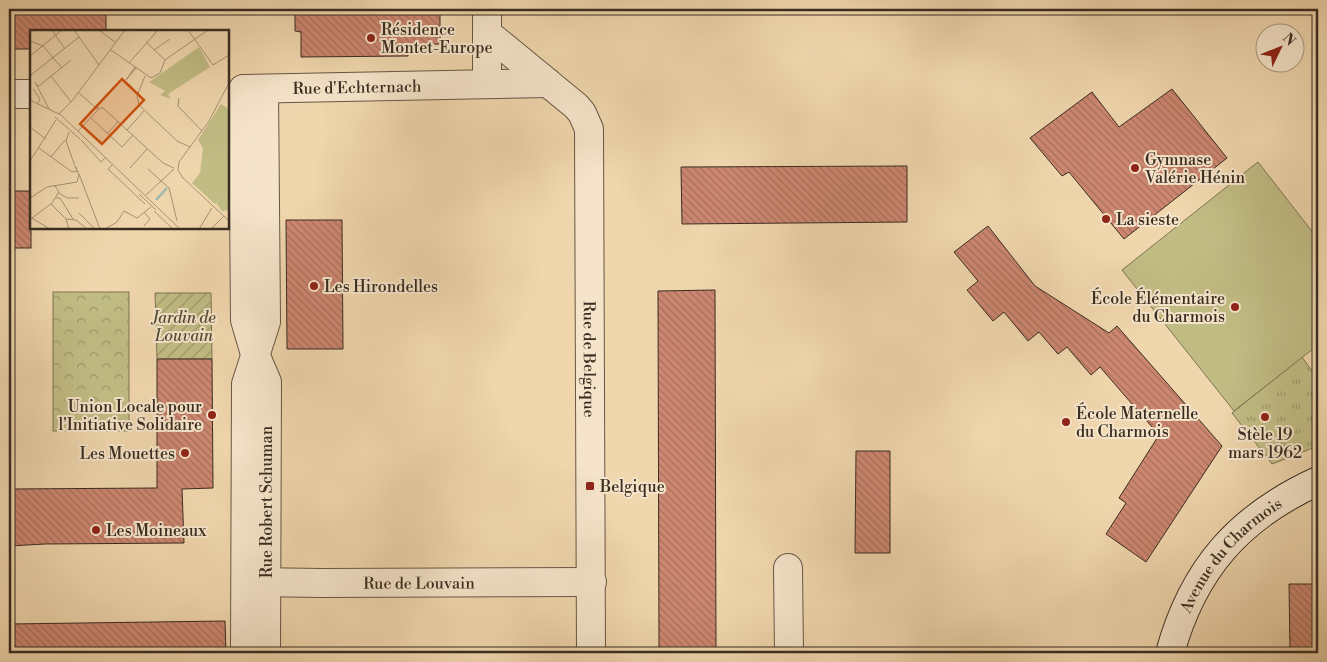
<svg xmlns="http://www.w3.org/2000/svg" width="1327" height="662" viewBox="0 0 1327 662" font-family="'Libre Bodoni',serif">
<defs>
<pattern id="grass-tufts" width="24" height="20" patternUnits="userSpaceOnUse" patternTransform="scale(1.25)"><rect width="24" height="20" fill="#c1bc84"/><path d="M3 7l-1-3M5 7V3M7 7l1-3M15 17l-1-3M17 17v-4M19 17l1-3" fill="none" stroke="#9e996c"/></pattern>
<pattern id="park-crowns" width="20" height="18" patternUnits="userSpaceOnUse" patternTransform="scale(1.25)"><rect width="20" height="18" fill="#c1bc84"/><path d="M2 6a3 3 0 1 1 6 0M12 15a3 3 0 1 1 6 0" fill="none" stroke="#9e996c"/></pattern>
<pattern id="garden-furrows" width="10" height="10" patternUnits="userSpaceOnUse" patternTransform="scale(1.25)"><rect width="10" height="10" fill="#c1bc84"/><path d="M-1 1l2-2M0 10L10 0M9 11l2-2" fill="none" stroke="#9e996c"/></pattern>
<pattern id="building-back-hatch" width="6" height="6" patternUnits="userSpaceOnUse" patternTransform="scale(1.25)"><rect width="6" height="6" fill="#cd8771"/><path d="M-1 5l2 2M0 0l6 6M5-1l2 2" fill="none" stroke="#a76f5c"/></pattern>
</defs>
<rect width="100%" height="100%" fill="#f0d6ad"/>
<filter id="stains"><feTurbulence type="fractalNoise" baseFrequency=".004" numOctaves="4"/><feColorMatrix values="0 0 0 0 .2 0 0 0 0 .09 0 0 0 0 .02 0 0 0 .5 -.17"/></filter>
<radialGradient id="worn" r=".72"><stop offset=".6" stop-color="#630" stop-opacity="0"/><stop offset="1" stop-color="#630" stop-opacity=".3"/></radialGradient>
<path fill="url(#grass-tufts)" stroke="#7d7452" d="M1302,357l15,21 -2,11 3,12v45l-46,18 -40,-51z"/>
<rect fill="url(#park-crowns)" stroke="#7d7452" x="53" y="292" width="76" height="139"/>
<path fill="url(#garden-furrows)" stroke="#7d7452" d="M155,293h56l1,66h-55z"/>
<path fill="#c1bc84" stroke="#7d7452" d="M1258,162l60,77v106l-84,66 -112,-141z"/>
<g fill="url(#building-back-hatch)" stroke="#392d21">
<path d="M9,9h97v22h-75v18h-22z"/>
<path d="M295,9h145v35l-32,1v11l-107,1v-25l-6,-1z"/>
<path d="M1172,89l55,69 -103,81 -55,-67 -7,4 -32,-38 62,-46 27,35z"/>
<path d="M907,166v56l-225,2 -1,-57z"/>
<rect x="9" y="191" width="22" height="57"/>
<path d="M286,220h56l1,129h-56z"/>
<path d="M988,226l47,60 74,47 8,-7 105,120 -76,116 -40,-28 20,-31 -7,-5 40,-63 -59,-68 -9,8 -24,-28 -9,7 -19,-22 -11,9 -24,-29 -11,9 -26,-31 11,-9 -24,-29z"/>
<path d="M715,290l1,363h-57l-1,-362z"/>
<path d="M157,359h55l1,129 -31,1 2,54 -139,1 -36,2v-57l148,-1z"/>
<path d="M856,451h34v102h-35z"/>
<path d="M1289,584h29v69h-28z"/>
<path d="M225,621l1,32h-217v-29z"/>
</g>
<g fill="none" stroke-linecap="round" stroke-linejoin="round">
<g stroke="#675744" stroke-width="30">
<g id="street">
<path d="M487,9v75"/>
<path id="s1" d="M487,33l89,73 6,7 7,16 2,524"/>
<path d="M243,89l2,231 10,34 12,28 -1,271"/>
<path id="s2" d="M245,89l303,-6"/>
<path d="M9,94h22"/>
<path d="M788,568l1,85"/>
<path id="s3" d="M248,582l73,1 271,-1"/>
<path d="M245,653l1,-269 20,-62 -2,-233"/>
</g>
</g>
<g stroke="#392d21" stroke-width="30">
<g id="secondary">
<path id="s4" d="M1170,653c23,-84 69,-136 148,-172"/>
</g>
</g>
<use href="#street" stroke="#f5e4ca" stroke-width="28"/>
<use href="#secondary" stroke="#f5e4ca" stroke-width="28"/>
</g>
<g fill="#8f2418" stroke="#f5e4ca" stroke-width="2">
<circle cx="371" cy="38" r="5"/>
<circle cx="1135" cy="168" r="5"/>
<circle cx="1106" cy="219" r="5"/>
<circle cx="314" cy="286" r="5"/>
<circle cx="1235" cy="307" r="5"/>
<circle cx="212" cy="415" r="5"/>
<circle cx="1265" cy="417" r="5"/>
<circle cx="1066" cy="422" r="5"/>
<circle cx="185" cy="453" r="5"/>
<rect x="585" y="481" width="10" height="10" rx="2.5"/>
<circle cx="96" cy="530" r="5"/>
</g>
<g text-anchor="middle" stroke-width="4" stroke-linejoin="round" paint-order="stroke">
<g font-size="16" fill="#392d21" stroke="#f5e4ca" text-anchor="start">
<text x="381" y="35">Résidence<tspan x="381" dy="18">Montet-Europe</tspan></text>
<text x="1145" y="165">Gymnase<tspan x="1145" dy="18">Valérie Hénin</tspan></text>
<text x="1116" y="225">La sieste</text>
<text x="324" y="292">Les Hirondelles</text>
<text x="1225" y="304" text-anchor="end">École Élémentaire<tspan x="1225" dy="18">du Charmois</tspan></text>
<text x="202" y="412" text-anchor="end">Union Locale pour<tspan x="202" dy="18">l'Initiative Solidaire</tspan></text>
<text x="1076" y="419">École Maternelle<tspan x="1076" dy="18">du Charmois</tspan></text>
<text x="1265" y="440" text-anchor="middle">Stèle 19<tspan x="1265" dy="18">mars 1962</tspan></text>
<text x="175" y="459" text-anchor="end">Les Mouettes</text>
<text x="600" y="492">Belgique</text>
<text x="106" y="536">Les Moineaux</text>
</g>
<g font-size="16" fill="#392d21" stroke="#f5e4ca">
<text dy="6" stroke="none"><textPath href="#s2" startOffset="112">Rue d'Echternach</textPath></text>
<text dy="6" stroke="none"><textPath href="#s1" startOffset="372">Rue de Belgique</textPath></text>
<text transform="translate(266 502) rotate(-90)" y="6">Rue Robert Schuman</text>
<text dy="6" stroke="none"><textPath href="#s4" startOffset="118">Avenue du Charmois</textPath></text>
<text dy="6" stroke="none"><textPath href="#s3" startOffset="171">Rue de Louvain</textPath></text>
</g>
<g font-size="16" font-style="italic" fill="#544a35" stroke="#f5e4ca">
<text x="184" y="323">Jardin de<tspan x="184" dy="18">Louvain</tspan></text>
</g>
</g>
<g transform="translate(30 30)">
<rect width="199" height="199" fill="#f0d6ad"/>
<path d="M169,17l11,20 -42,27 3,5 -11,-4 5,-4 -16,-9zM191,74l8,5v81l-14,14 -23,-21 8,-10 3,-25 -5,-8z" fill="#c1bc84"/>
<path d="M199,160v20l-7,1 -6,-8z" fill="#c1bc84"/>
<path fill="none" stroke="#9bb8b1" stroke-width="2.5" d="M126,170l11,-12"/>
<path fill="none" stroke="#a79275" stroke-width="1" d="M22,0l13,19M44,0l25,35M69,0l17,13M158,0l25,35 16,-10M0,11l13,5 19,22M116,12l19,18 43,-30M81,20l40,28 9,-5 5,-13M124,20l16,-11M0,26l32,-26M99,33l29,-33M105,37l-9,13 10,-12M1,45l48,-38M21,46l20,26M115,46l-8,20 2,9 38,36 13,6M5,52l14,27M6,55l3,1 32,-26M3,59l7,10 -2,4M49,63l18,16M149,68l-1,8 24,25M0,70l31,15 119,114M66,78h7l60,55 11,5M29,84l13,-13 53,-71M25,87l25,22M61,88l31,29 11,-12M0,97l16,12M97,100l17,-19M48,101l21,-22M39,102l-3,9 10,28M77,104l11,-12M51,110l20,22 5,-5M9,118l33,24 6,-1M21,127l14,-17M0,131l26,-41M83,134l-5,5 37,35M100,138l17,-19M118,139l21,19 8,33M49,144l21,55M152,147l47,44M153,148l-5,-8 1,-8 30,-41 20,-38M29,163l8,5h12M109,164l17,16M116,165l28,-26M0,168l17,-11 30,-5 2,-7 -3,-8M26,168h4l13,21M21,174l15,15 3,10M124,181l19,18M114,182l6,7 -6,7M49,183l16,16M0,187l20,12M2,188l20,-15 7,-11 -4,-6M36,189l10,1 11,9M75,199l12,-7 7,-11 13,7 14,-11M169,199l13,-21M181,199l13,-13"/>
<path fill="#ce520f" fill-opacity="0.15" stroke="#ce520f" stroke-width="2.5" d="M92,49l22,21 -42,44 -22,-20z"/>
<rect width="199" height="199" fill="none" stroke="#392d21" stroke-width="2.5"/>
</g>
<rect width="1327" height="662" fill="none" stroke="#f0d6ad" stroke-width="30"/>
<rect x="10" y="10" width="1307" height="642" fill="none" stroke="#392d21" stroke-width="2.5"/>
<rect x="15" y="15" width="1297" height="632" fill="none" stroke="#392d21"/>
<g transform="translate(1280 48) rotate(47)"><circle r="24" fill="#f5e4ca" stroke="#aa9b86"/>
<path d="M0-4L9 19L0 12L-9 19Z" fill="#8f2418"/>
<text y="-8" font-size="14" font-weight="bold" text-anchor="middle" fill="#392d21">N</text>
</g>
<rect width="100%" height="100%" filter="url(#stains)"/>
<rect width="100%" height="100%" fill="url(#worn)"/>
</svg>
